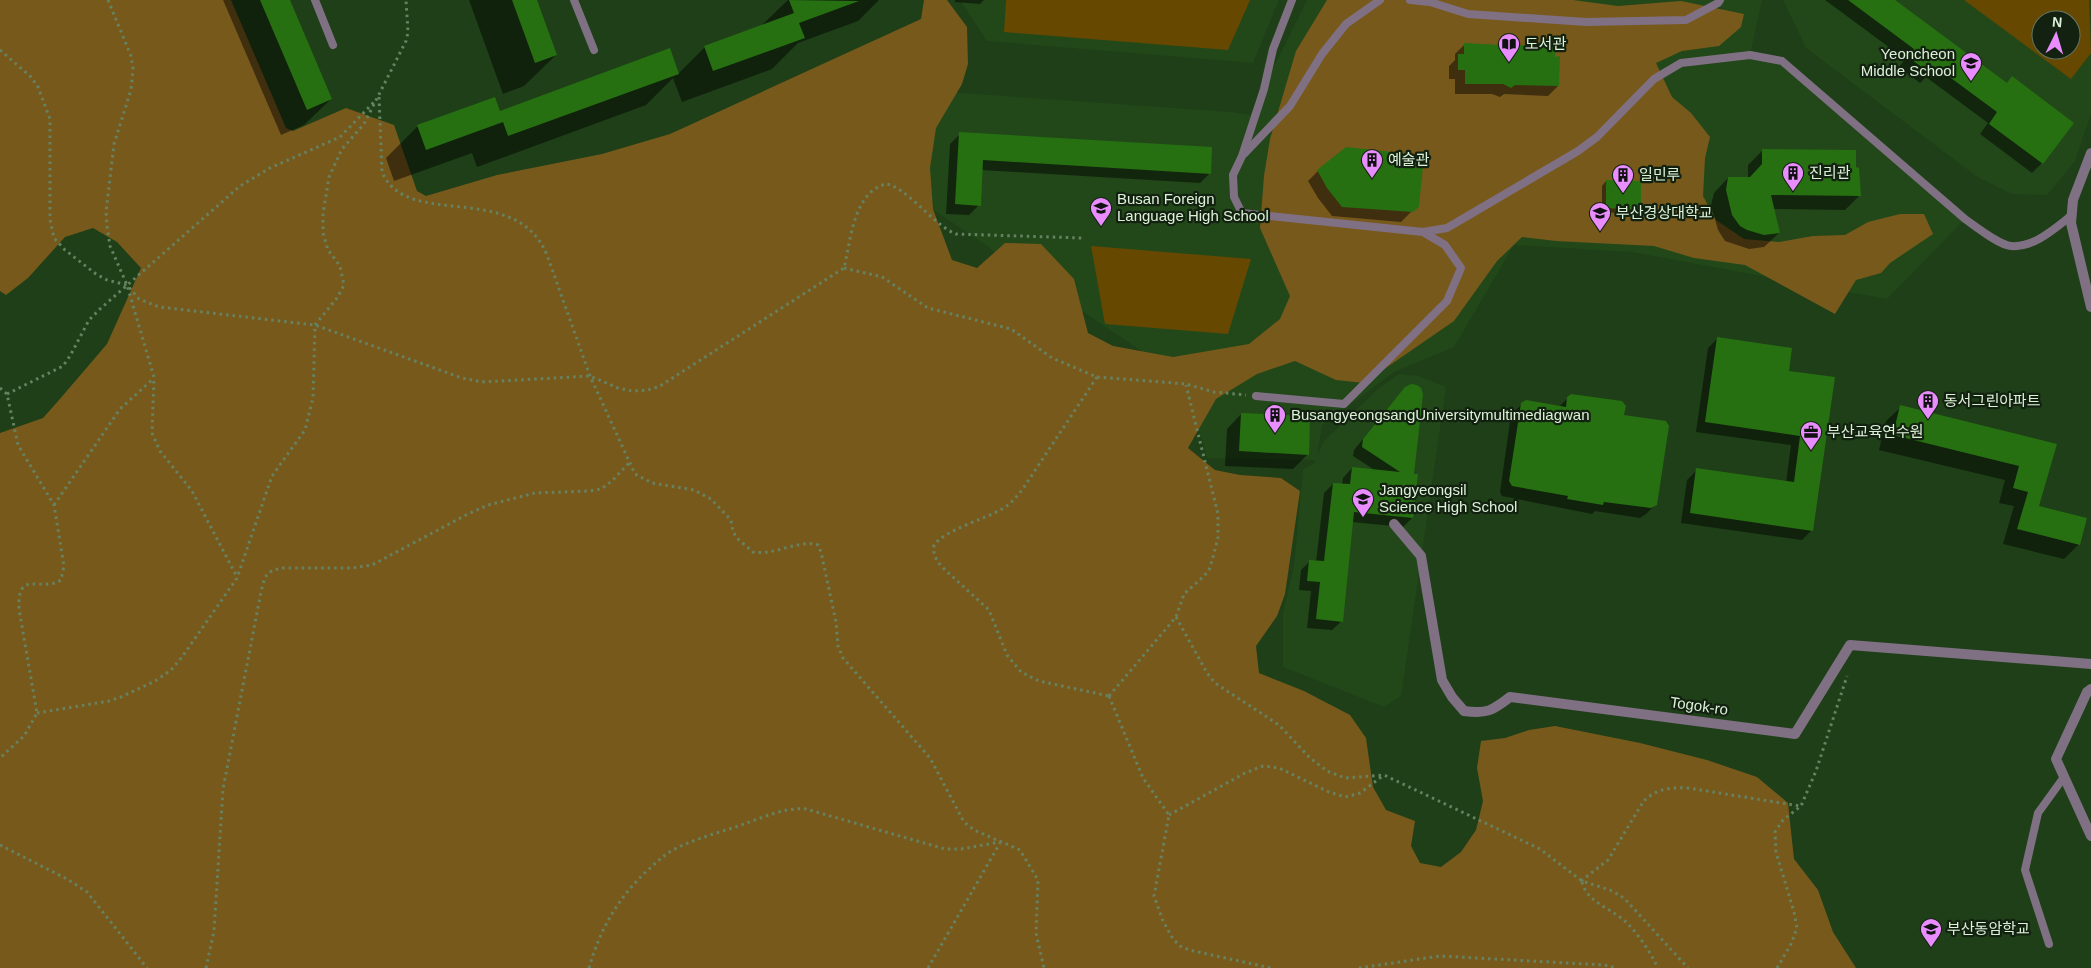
<svg xmlns="http://www.w3.org/2000/svg" width="2091" height="968" viewBox="0 0 2091 968" font-family="Arial,'Noto Sans KR',sans-serif">
<rect width="100%" height="100%" fill="#1e3f17"/>
<g fill="#22481a" fill-rule="evenodd">
<path d="M960,0h319l-26,63 -266,-22z"/>
<path d="M1307,0h455l-12,55 32,6 183,158 -78,80 -255,-47 -118,-7 -60,102 -60,25 -72,54 -5,29 7,-14 54,-52 21,-15 19,2 28,11 -45,309 -17,11 -101,-40v-55l11,-46 9,-97 11,-5 1,-4 -108,-2 -22,-77 -260,-177 6,-113 300,21 19,3z"/>
<path d="M1783,0h308v114l-16,47 -28,34 -35,-1 -36,-18 -170,-128zM2041,20h30v30h-30z"/>
</g>
<g fill="#664801" fill-rule="evenodd">
<path d="M1006,0h244l-22,50 -224,-18z"/>
<path d="M1964,0h125l2,53 -20,26zM2041,20h30v30h-30z"/>
<path d="M1091,246l160,13 -23,75 -123,-10z"/>
</g>
<path fill="#78591c" d="M0,0h231l55,128 7,3 53,-23 48,17 23,66 9,5 71,-21 105,-21 68,-20 251,-115 3,-19h23l20,27 1,37 -6,20 -26,44 -6,40 3,41 19,51 25,8 28,-25 36,1 33,35 14,54 25,13 60,11 76,-13 31,-25 10,-23 -30,-68 4,-52 6,-37 26,-88 31,-51h246l45,6 63,-5 63,13 -3,13 -22,19 -37,5 -26,12 16,34 19,16 19,24 -5,21 -2,38 13,24 28,19 35,3 34,-6 32,-1 23,-13 32,-8h24l9,20 -43,29 -9,10 -25,7 -21,34 -90,-49 -51,-7 -40,-12 -98,-5 -34,-4 -25,24 -43,60 -90,62 -28,-3 -41,-19 -38,13 -41,25 -28,49 27,22 25,5 41,3 19,13 -15,103 -8,22 -21,30 3,27 45,18 46,24 16,23 7,49 13,23 29,11 -4,25 9,17 21,4 20,-15 15,-22 7,-29 -6,-33 4,-27 24,-3 24,-8 26,-4 85,17 67,17 50,17 31,26 6,56 24,31 15,42 23,36h-1856v-535l43,-15 16,-18 48,-56 34,-76 -24,-26 -24,-14 -28,9 -37,41 -22,17 -6,-4z"/>
<g fill="#0007">
<path d="M223,0h65l43,99 -27,26 -23,10z"/>
<path d="M469,0h67l20,55 -32,31 -21,8z"/>
<path d="M788,0h91l-21,21 -60,22 -26,26 -90,33 -9,-24 -27,27 -169,62 -5,-14 -78,28 -8,-23 32,-32 81,-14 179,-38 27,-27 56,-21z"/>
<path d="M955,0h29l-4,4 -25,-2z"/>
<path d="M1825,0h68l113,84 36,79 -10,10 -52,-39 8,-11 -62,-46 -6,6 -21,-16 6,-8z"/>
<path d="M1465,44l51,2 42,40 -10,10 -44,-2 -4,3 -8,-3h-37v-15h-6v-13l6,-6v-6z"/>
<path d="M960,134l250,39 -10,10 -219,-13 -2,35 -10,10 -23,-1 4,-70z"/>
<path d="M1763,150l92,18 4,28 -14,14 -72,-1 6,24 -15,14 -15,2 -24,-8 -7,-11 -7,-25 3,-12 14,-15h20v-13z"/>
<path d="M1318,171l99,35 -16,16 -69,-6 -14,-18 -10,-17z"/>
<path d="M1606,181l34,28 -5,5 -33,-2v-26z"/>
<path d="M1718,338l70,34 46,6 -22,152 -10,10 -121,-17 6,-43 10,-10 89,13 5,-38 -95,-13 12,-84z"/>
<path d="M1405,388l8,87 -1,43 -9,9 -51,-5 -10,99 -10,9 -25,-2 4,-37 -12,-1 2,-20 9,-9 6,1 8,-69 9,-9 9,1 1,-7 9,-10 24,3 -23,-15 1,-6z"/>
<path d="M1568,398l55,18 33,88 -10,10 -6,4 -45,-7 -3,3 -90,-18 -2,-4 11,-77 11,-11 37,3z"/>
<path d="M1901,407l154,38 -17,62 41,37 -15,15 -61,-15 11,-38 -15,-3 6,-23 -126,-30 7,-29z"/>
<path d="M1241,414l67,40 -15,15 -68,-3 2,-37z"/>
</g>
<g fill="#267012">
<path d="M260,0h30l42,99 -25,11z"/>
<path d="M512,0h25l20,55 -22,8z"/>
<path d="M789,0l70,1 -60,22 6,15 -92,33 -9,-25 90,-33z"/>
<path d="M1848,0h47l112,83 5,-7 62,47 -31,41 -54,-40 8,-12 -61,-45 -5,7 -23,-17 6,-8z"/>
<path d="M1503,42h14v3h38v12l5,-1 -1,30 -44,-1 -4,3 -8,-4h-38v-14h-7v-16h6v-11l38,2z"/>
<path d="M670,48l9,26 -171,62 -5,-14 -77,28 -9,-25 78,-28 5,14z"/>
<path d="M959,132l253,15 -1,27 -228,-14 -2,46 -26,-2z"/>
<path d="M1346,147l65,7 12,12 -4,41 -6,5 -71,-5 -15,-19 -10,-18z"/>
<path d="M1762,149l94,1v17l3,1 2,28 -90,-1 9,38 -16,2 -17,-5 -7,-4 -8,-11 -6,-25 2,-13h22l12,-13z"/>
<path d="M1606,180l35,1v29l-35,-2z"/>
<path d="M1717,337l75,11 -3,23 46,6 -22,154 -123,-18 6,-45 98,14 6,-46 -95,-14z"/>
<path d="M1411,384l6,1 4,3 2,6 -9,80h4l-5,44 -59,-6 -11,110 -27,-3 4,-37 -13,-1 2,-21 15,1 9,-78 17,1 2,-17 48,5 -38,-25 1,-8 42,-52z"/>
<path d="M1571,394l51,7 4,5 -2,9 42,6 3,5 -12,79 -6,3 -47,-6 -1,3 -36,-6 1,-3 -56,-10 -3,-5 12,-78 5,-3 40,7 1,-10z"/>
<path d="M1900,405l157,39 -18,62 48,12 -7,27 -63,-16 11,-37 -15,-4 6,-22 -126,-31z"/>
<path d="M1241,413l69,3 -1,39 -70,-4z"/>
</g>
<g fill="none" stroke-linecap="round" stroke-linejoin="round">
<g stroke="#668260" stroke-width="3" stroke-dasharray="2.5 4" stroke-linecap="butt">
<path d="M108,0l23,56 2,13 -2,21 -17,54 -8,68 1,14 3,20 17,39 27,92 -2,56 8,18 32,40 45,86"/>
<path d="M0,50l30,26 8,11 12,32v100l4,19 11,12 31,24 11,6 20,5 12,14 20,8 156,18 147,53 20,4 108,-6 28,12 14,3 16,-1 12,-4 184,-118c7,-28 9,-74 41,-84 20,1 48,41 71,50l126,4"/>
<path d="M379,97l3,75c25,59 134,7 165,83l43,121 45,98 17,9 42,7 17,9 20,21 2,12 6,8 14,12c21,4 46,-13 65,-7l3,7 15,70 2,24 5,12 87,100 34,64 10,8 46,20 18,30 -2,53 8,35"/>
<path d="M844,268l38,9 46,31 83,21 41,29 45,19 89,7 28,8 32,3"/>
<path d="M1097,377l-75,113c-6,7 -11,14 -20,19 -17,10 -57,21 -68,36 -1,10 2,15 8,22l47,43 18,45 14,17 18,9 70,15"/>
<path d="M0,388l7,6 11,51 36,60 10,61 -3,14c-20,13 -44,-12 -42,29l18,104 -13,23 -24,22"/>
<path d="M7,394l56,-28 7,-10 19,-36 11,-11 140,-123 30,-18 70,-31 35,-36"/>
<path d="M54,505l66,-96 34,-31"/>
<path d="M1176,617l31,56 8,10 64,42 30,32 18,14 18,7 39,-3 156,74 42,32 28,9 14,8 64,70"/>
<path d="M1109,696l34,82 26,37 -15,81 9,25 10,18 7,7 9,4 82,18"/>
<path d="M1109,696l67,-79 8,-23 19,-17 6,-7 4,-13 5,-19v-24l-32,-129"/>
<path d="M37,713l72,-12 12,-4 34,-16 16,-11 11,-13 55,-79 35,-102 33,-46 8,-32 2,-73 22,-27 7,-13 -4,-19 -12,-16 -5,-17v-19l6,-37 13,-28 22,-25 42,-83 2,-9 -2,-32"/>
<path d="M1169,815l76,-42 18,-7 16,2 50,24 16,5 15,-4 24,-18"/>
<path d="M0,845l67,34 20,13 60,76"/>
<path d="M1581,881l27,-21 35,-58c12,-13 27,-15 45,-14l112,18"/>
<path d="M1582,882c5,21 31,27 45,41 13,13 23,29 31,45"/>
<path d="M206,968l8,-37 9,-142 38,-197c4,-16 4,-21 22,-24h69l20,-3 94,-50 22,-10 47,-12 54,-2 12,-2 11,-8 17,-18"/>
<path d="M589,968c11,-39 30,-72 60,-99 8,-7 15,-14 24,-19 20,-11 46,-17 68,-25 21,-7 43,-18 65,-16l139,40h16l39,-7"/>
<path d="M928,968l72,-125"/>
<path d="M1359,968l81,-12 164,9 13,3"/>
<path d="M1777,968l14,-24 6,-16 -3,-16 -18,-60 -1,-20 8,-12 18,-14 15,-35 31,-95"/>
</g>
<g stroke="#807083" stroke-width="8">
<path d="M315,0l18,45"/>
<path d="M574,0l20,50"/>
<path d="M1292,0l-19,49 -9,40 -22,67 -9,19 1,22 8,16 181,19 24,-4 131,-77 19,-14 57,-58 27,-16 69,-8 32,6 183,158c10,7 34,26 46,27 23,2 44,-18 61,-31"/>
<path d="M1410,0l20,2 38,12 118,8 100,-2 32,-17 2,-3"/>
<path d="M1244,154l46,-48 32,-52 24,-30 34,-24"/>
<path d="M1256,396l88,8 103,-103 14,-33 -16,-23 -22,-13"/>
<path d="M2049,944l-24,-74 13,-57 26,-36"/>
</g>
<g stroke="#807083" stroke-width="10">
<path d="M2091,153l-18,47 -2,23 20,84"/>
<path d="M1394,524l27,32 21,124 10,17 12,14c23,3 28,0 46,-14l285,37 55,-89 241,19"/>
<path d="M2091,689l-4,3 -31,67 35,77"/>
</g>
</g>
<defs>
<g id="library-pin" transform="scale(1.125)"><path d="M0 17L-7.5 6A9.5 9.5 0 1 1 7.5 6Z" fill="#e98dfe" stroke="#132210"/><path d="M-6-4Q-3-5.5-.7-3.5V5Q-3 3-6 4ZM6-4Q3-5.5 .7-3.5V5Q3 3 6 4Z" fill="#111"/></g>
<g id="school-pin" transform="scale(1.125)"><path d="M0 17L-7.5 6A9.5 9.5 0 1 1 7.5 6Z" fill="#e98dfe" stroke="#132210"/><path d="M0-5L7-2L0 1L-7-2ZM-4 1L0 2.5L4 1V4Q0 6-4 4Z" fill="#111"/></g>
<g id="building-pin" transform="scale(1.125)"><path d="M0 17L-7.5 6A9.5 9.5 0 1 1 7.5 6Z" fill="#e98dfe" stroke="#132210"/><path d="M-4-6H4V6H1V3H-1V6H-4ZM-2.5-4.3h1.7v1.8h-1.7ZM.8-4.3h1.7v1.8H.8ZM-2.5-1h1.7V.8h-1.7ZM.8-1h1.7V.8H.8Z" fill="#111"/></g>
<g id="university-pin" transform="scale(1.125)"><path d="M0 17L-7.5 6A9.5 9.5 0 1 1 7.5 6Z" fill="#e98dfe" stroke="#132210"/><path d="M0-5L7-2L0 1L-7-2ZM-4 1L0 2.5L4 1V4Q0 6-4 4Z" fill="#111"/></g>
<g id="office-pin" transform="scale(1.125)"><path d="M0 17L-7.5 6A9.5 9.5 0 1 1 7.5 6Z" fill="#e98dfe" stroke="#132210"/><path d="M-6-3h4V-5.5h4V-3h4V5H-6ZM-1-4.5V-3h2v-1.5ZM-6 0V1H6V0Z" fill="#111"/></g>
</defs>
<g fill-rule="evenodd">
<use href="#library-pin" x="1509" y="44"/>
<use href="#school-pin" x="1971" y="63"/>
<use href="#building-pin" x="1372" y="160"/>
<use href="#building-pin" x="1793" y="173"/>
<use href="#building-pin" x="1623" y="175"/>
<use href="#school-pin" x="1101" y="208"/>
<use href="#university-pin" x="1600" y="213"/>
<use href="#building-pin" x="1928" y="401"/>
<use href="#building-pin" x="1275" y="415"/>
<use href="#office-pin" x="1811" y="432"/>
<use href="#school-pin" x="1363" y="499"/>
<use href="#school-pin" x="1931" y="929"/>
</g>
<g text-anchor="middle" stroke-width="4.5" stroke-linejoin="round" paint-order="stroke">
<g font-size="15" fill="#ddf1d9" stroke="#132210" text-anchor="start">
<text x="1525" y="49">도서관</text>
<text x="1955" y="59" text-anchor="end">Yeoncheon<tspan x="1955" dy="17">Middle School</tspan></text>
<text x="1388" y="165">예술관</text>
<text x="1809" y="178">진리관</text>
<text x="1639" y="180">일민루</text>
<text x="1117" y="204">Busan Foreign<tspan x="1117" dy="17">Language High School</tspan></text>
<text x="1616" y="218">부산경상대학교</text>
<text x="1944" y="406">동서그린아파트</text>
<text x="1291" y="420">BusangyeongsangUniversitymultimediagwan</text>
<text x="1827" y="437">부산교육연수원</text>
<text x="1379" y="495">Jangyeongsil<tspan x="1379" dy="17">Science High School</tspan></text>
<text x="1947" y="934">부산동암학교</text>
</g>
<g font-size="15" fill="#ddf1d9" stroke="#132210">
<text transform="translate(1699 706) rotate(8)" y="5">Togok-ro</text>
</g>
</g>
<g transform="translate(2056 35) rotate(5)"><circle r="24" fill="#132210" stroke="#647560"/>
<path d="M0-4L9 19L0 12L-9 19Z" fill="#e98dfe"/>
<text y="-8" font-size="14" font-weight="bold" text-anchor="middle" fill="#ddf1d9">N</text>
</g>
</svg>
